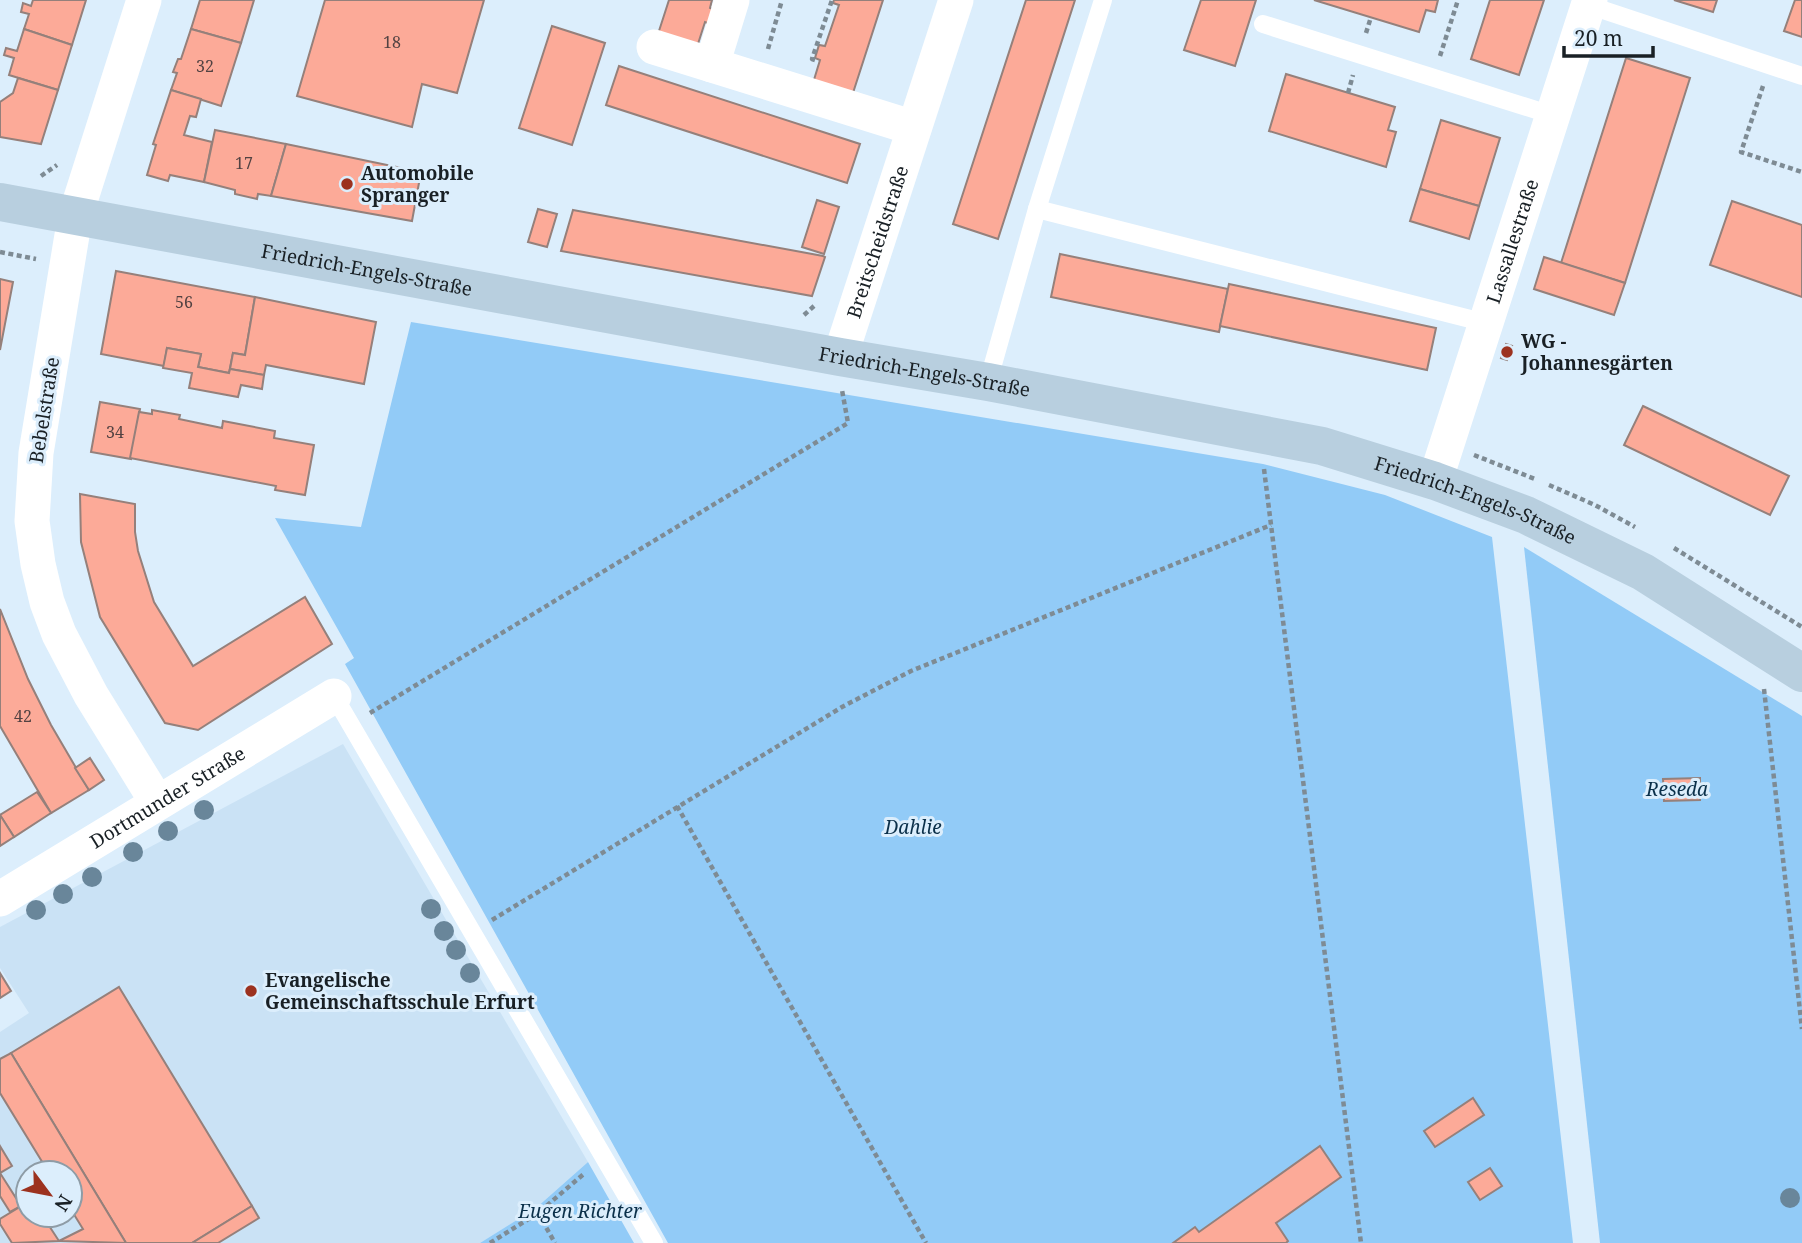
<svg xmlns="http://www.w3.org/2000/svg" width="1802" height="1243" viewBox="0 0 1802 1243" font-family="'Noto Serif',serif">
<rect width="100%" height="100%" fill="#dceefc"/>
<path fill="#cae2f5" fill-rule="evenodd" d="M343,744l245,418 -52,46 -56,35h-480v-211l29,-19 -29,-45v-41zM28,1173h42v42h-42z"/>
<g fill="#92cbf7">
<path d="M411,322l852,142 122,31 107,42 81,706h-905l-323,-579 9,-6 -79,-140 86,9z"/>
<path d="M1524,547l278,169v527h-202z"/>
<path d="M588,1162l46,81h-154l56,-35z"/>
</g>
<g fill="#fcaa98" stroke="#95807b" stroke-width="2">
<path d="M33,0h53l-14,45 -48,-16 5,-15 -8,-2 2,-9 8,3z"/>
<path d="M200,0h54l-13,43 -50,-14z"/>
<path d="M325,0h159l-27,93 -35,-9 -10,43 -115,-31z"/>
<path d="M669,0h43l-2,8 5,2 -5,14 -5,-2 -8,25 -39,-13z"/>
<path d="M834,0h49l-31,96 -39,-13 7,-23 -5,-2 4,-13 6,1 14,-41 -6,-2z"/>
<path d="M1026,0h49l-77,239 -45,-15z"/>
<path d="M1201,0h55l-21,66 -51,-16z"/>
<path d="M1314,0h124l-3,12 -9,-2 -7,22z"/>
<path d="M1490,0h54l-25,75 -48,-16z"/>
<path d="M1674,0h43l-4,12z"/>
<path d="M1795,0h7v37l-18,-6z"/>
<path d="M552,26l53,17 -33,102 -53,-17z"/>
<path d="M24,29l48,16 -14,45 -49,-15 5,-17 -10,-3 2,-7 11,3z"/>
<path d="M191,29l50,14 -20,63 -50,-16 6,-17 -4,-1 5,-13h3z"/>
<path d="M1626,58l64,20 -65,205 -64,-20z"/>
<path d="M619,66l241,78 -13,39 -241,-78z"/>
<path d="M1286,74l109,33 -7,23 8,2 -10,35 -117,-36z"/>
<path d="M18,78l40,12 -17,54 -41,-7v-35l13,-9z"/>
<path d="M171,90l30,9 -5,18 -6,-1 -6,19 28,7 -8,40 -34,-7 -2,6 -21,-6 9,-30 -3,-1z"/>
<path d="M1441,120l59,18 -21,68 -59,-17z"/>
<path d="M215,130l71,14 -15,52 -13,-2 -1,5 -22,-5v-4l-31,-8z"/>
<path d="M286,144l135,28 -9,49 -141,-25z"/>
<path d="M1420,189l59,17 -10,33 -59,-18z"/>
<path d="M817,200l22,7 -15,47 -22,-7z"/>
<path d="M1732,201l70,24v72l-92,-32z"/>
<path d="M538,209l19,5 -10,33 -19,-5z"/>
<path d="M573,210l250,46 2,1 -13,39 -251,-45z"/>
<path d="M1060,254l168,35 -9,43 -168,-35z"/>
<path d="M1544,257l81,26 -11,32 -80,-26z"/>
<path d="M116,271l139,26 -10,58 -12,-2 -4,20 -31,-6 3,-13 -34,-6 -3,18 -63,-12z"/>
<path d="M0,279l13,3 -13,68z"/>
<path d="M1229,284l207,44 -9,42 -207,-44z"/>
<path d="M255,297l121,25 -12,62 -98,-19 -2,10 -34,-6 3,-16 12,2z"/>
<path d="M1506,344l6,2 -5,14 -6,-2z"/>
<path d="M167,348l34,6 -3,13 31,6 1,-4 34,6 -2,14 -21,-4 -3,12 -49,-9 3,-15 -29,-5z"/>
<path d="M100,402l40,7 -9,50 -40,-7z"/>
<path d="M1643,406l146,70 -19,39 -146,-70z"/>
<path d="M152,410l28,5 -1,4 43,9 1,-7 52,10 -1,7 40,7 -9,50 -30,-5 1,-4 -146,-28 9,-46 13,2z"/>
<path d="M80,494l55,10v28l3,19 16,51 39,64 112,-69 27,47 -134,86 -33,-7 -65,-106 -19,-75z"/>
<path d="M0,609l28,70 23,46 38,65 -38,23 -51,-87z"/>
<path d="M90,758l14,22 -15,10 -14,-22z"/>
<path d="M1700,778v22l-36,1 -1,-22z"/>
<path d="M37,792l14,21 -37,24 -14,-22z"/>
<path d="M0,815l14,22 -14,9z"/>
<path d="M0,973l11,18 -11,7z"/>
<path d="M119,987l133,219 -60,37h-66l-115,-190z"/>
<path d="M11,1053l115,190 -67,-2 24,-12 -13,-21v-35h-21l-49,-80v-34z"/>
<path d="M1473,1098l11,17 -49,32 -11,-16z"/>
<path d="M0,1146l12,20 -12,7z"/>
<path d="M1320,1146l21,31 -65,46 12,18 -2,2h-113l22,-16 4,5z"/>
<path d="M1490,1168l12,18 -22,14 -12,-18z"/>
<path d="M0,1173l21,33 -11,6 -10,-16z"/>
<path d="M28,1202v13h14l17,26 -47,2 -12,-19v-5z"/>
<path d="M252,1206l7,12 -41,25h-26z"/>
</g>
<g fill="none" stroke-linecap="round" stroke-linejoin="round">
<g stroke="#7e8b94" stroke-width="4.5" stroke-dasharray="5 3.5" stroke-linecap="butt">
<path d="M1366,33l5,-16"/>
<path d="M768,49l14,-49"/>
<path d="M1440,56l18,-56"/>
<path d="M815,60l-3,-1 20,-59"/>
<path d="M1763,86l-22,66 61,20"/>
<path d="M1348,93l5,-18"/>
<path d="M41,176l16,-11"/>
<path d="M0,252l36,7"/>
<path d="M804,315l10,-9"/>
<path d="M1474,455l61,24"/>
<path d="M1264,469l97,774"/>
<path d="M1549,485l46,20 40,22"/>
<path d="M1674,548l128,79"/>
<path d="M1764,689l38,340"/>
<path d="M370,713l478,-290 -6,-33"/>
<path d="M677,806l249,437"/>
<path d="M492,920l350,-213 69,-36 360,-146"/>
<path d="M538,1213l17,30"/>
<path d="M490,1243l48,-30 47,-40"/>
</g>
<g stroke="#fff" stroke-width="18">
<path d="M1588,5l214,71"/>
<path d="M1263,24l289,91"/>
<path d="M1037,209l449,114"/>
<path d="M988,382l49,-173 66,-209"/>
<path d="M334,696l320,547"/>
</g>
<g stroke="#fff" stroke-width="35">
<path d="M144,0l-69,217 -39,236 -4,68 6,43 9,38 12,32 32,61 66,107"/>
<path d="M654,47l260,81"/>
<path d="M712,65l20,-65"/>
<path id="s1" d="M840,357l116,-357"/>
<path id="s2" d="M1435,481l155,-481"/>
<path id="s3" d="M0,899l334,-203"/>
</g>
<path stroke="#b8cfdf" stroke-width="38" id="s4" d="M0,202l840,155 148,25 334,64 113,35 91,34 117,57 159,101"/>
</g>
<g fill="#69869a">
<circle cx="204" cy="810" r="10"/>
<circle cx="168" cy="831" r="10"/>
<circle cx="133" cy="852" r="10"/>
<circle cx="92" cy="877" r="10"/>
<circle cx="63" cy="894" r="10"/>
<circle cx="431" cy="909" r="10"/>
<circle cx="36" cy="910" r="10"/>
<circle cx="444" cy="931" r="10"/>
<circle cx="456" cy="950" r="10"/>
<circle cx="470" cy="973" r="10"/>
<circle cx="1790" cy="1198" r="10"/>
</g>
<g fill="#9c321f" stroke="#dceefc" stroke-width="2.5">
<circle cx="347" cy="184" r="7"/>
<circle cx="1507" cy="352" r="7"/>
<circle cx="251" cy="991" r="7"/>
</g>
<g text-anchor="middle" stroke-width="6" stroke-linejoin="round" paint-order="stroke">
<g font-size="16" fill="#524242">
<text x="392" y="48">18</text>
<text x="205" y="72">32</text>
<text x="244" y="169">17</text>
<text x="184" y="308">56</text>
<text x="115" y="438">34</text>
<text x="23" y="722">42</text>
</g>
<g font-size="19" font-weight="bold" fill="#192025" stroke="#dceefc" text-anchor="start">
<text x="361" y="180">Automobile<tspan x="361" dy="22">Spranger</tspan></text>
<text x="1521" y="348">WG -<tspan x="1521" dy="22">Johannesgärten</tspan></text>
<text x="265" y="987">Evangelische<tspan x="265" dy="22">Gemeinschaftsschule Erfurt</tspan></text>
</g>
<g font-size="19" fill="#192025" stroke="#dceefc">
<text dy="7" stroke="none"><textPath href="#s2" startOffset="252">Lassallestraße</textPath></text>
<text dy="7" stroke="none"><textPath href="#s1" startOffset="121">Breitscheidstraße</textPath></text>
<text dy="7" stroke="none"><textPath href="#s4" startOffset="373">Friedrich-Engels-Straße</textPath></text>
<text dy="7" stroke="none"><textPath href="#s4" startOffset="940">Friedrich-Engels-Straße</textPath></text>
<text transform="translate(44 410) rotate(-81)" y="7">Bebelstraße</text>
<text dy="7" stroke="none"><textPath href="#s4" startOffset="1507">Friedrich-Engels-Straße</textPath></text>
<text dy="7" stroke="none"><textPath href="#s3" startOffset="196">Dortmunder Straße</textPath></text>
</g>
<g font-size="19" font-style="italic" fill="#0b304a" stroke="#dceefc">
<text x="1677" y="796">Reseda</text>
<text x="913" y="834">Dahlie</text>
<text x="580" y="1218">Eugen Richter</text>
</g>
</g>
<g transform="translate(49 1194) rotate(122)"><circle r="33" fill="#dceefc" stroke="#8e9ca6" stroke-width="2"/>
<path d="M0-5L12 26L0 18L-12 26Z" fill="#9c321f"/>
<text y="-10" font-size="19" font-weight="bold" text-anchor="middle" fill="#192025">N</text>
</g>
<path d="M1564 46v10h89v-10" fill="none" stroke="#192025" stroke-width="3.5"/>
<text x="1574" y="46" font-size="21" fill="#192025" stroke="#dceefc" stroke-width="5" paint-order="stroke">20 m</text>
</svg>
